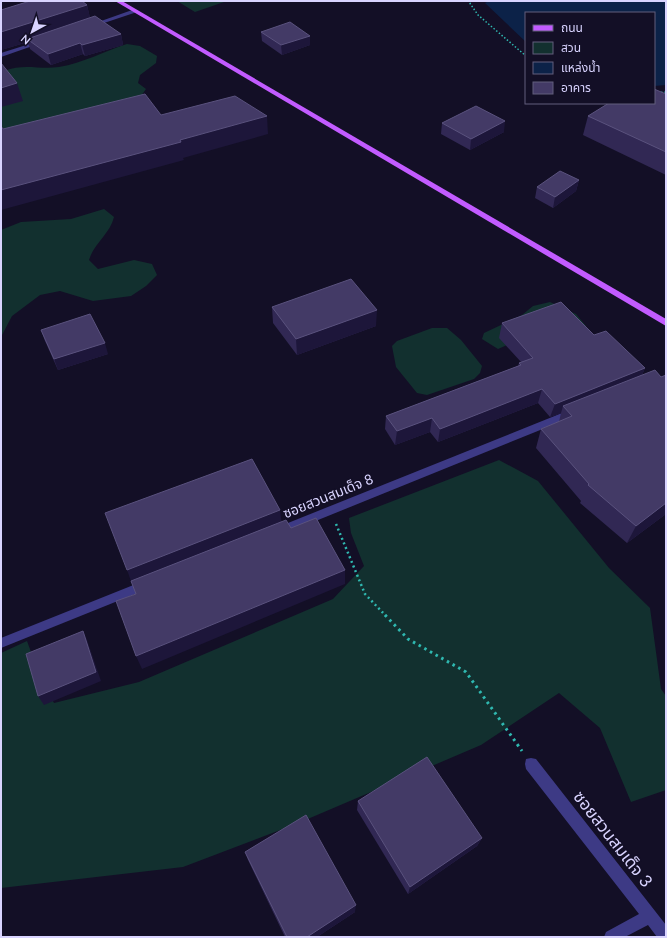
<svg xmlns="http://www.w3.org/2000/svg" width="667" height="938" viewBox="0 0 667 938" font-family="Lato,'Noto Sans Thai',sans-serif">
<rect width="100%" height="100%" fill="#130f26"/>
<g fill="#12302f">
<path d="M177,1h50l-32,11z"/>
<path d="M127,44l13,2 17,10 -1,7 -16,12 -2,8 8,6 -5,7 -128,38c-4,-2 -8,-4 -11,-7 -2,-7 1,-46 2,-56 21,-8 35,-1 55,-4 24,-4 46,-16 68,-23z"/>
<path d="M104,209l10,8c-4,17 -20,26 -25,43l9,9 36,-9 18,4 5,11 -11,11 -15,10 -38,5 -33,-10 -20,4 -28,21 -11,21v-107l20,-8 50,-3z"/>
<path d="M550,302l26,12 10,12 -9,10h-49l-30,13 -16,-10 2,-6 38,-18 11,-9z"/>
<path d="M432,328h15l14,12 21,26 -2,7 -6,6 -47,16 -10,-2 -21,-26 -4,-21 5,-5z"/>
<path d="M499,460l39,21 71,87 41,40 11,81 5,7v94l-35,12 -31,-74 -41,-35 -78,52 -185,79 -113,43 -182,21v-235l26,-12 12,33 15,29 85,-21 194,-83 31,-33 -13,-33 -2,-15z"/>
</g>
<path fill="#0c2248" d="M489,1h177v84l-12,1v-73h-128v29l-41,-39z"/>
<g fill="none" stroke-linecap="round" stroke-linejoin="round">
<g stroke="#2fb8b0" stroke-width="1.5" stroke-dasharray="1.5 2" stroke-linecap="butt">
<path d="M471,1l-2,1 9,13 48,41"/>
<path d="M654,93l12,-1"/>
</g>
<path stroke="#2fb8b0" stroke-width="2.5" stroke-dasharray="2 3" stroke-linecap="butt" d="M336,524l29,70 21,22"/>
<path stroke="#2fb8b0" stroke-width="3" stroke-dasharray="2.5 4" stroke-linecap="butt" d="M385,615l23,24 58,33 56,79"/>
<g fill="#3d3a85" fill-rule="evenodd">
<path d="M135,9l3,2 -1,1 -45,15 -5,-1z"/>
<path d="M39,41l5,1 -43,15v-4z"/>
<path d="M572,409l5,4 -2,3 -294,119 -4,1 -4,-1 -1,-3 1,-3z"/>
<path d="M146,580l4,2 2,3 -2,3 -149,60v-10z"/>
<path d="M531,758l5,1 130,166v12h-9l-9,-12 -23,12h-21l2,-5 33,-18 -113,-145 -1,-5 1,-5z"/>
</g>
<path fill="#c25bff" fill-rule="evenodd" d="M115,1h7l544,318v7z"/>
</g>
<g fill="#312854">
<path d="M87,5l3,13 31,16 2,11 -38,11 -2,-2 -32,11 -21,-16 -2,-7 -27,8z"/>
<path d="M261,32l49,13 -28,10 -20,-14z"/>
<path d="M666,94v81l-83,-40 5,-19z"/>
<path d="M442,123l62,9 -34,18 -29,-16z"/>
<path d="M579,180l-3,11 -23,17 -18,-10 2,-11z"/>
<path d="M272,307l104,19 -79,29 -24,-32z"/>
<path d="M502,323l92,12 51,33 -3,7 19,2 5,-2v139l-39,29 -47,-40 1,-2 -45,-53 5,-19 18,-7 2,-9 -11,4 -12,-14 -100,39 -8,-10 -35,13 -10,-16 1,-13 132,-50 1,-3 2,-1 -22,-24z"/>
<path d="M41,330l67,24 -50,16 -13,-29z"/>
<path d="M358,801l124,37 -5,8 -69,48 -51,-84z"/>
<path d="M245,852l110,60 -38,25h-32l-37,-77z"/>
</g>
<g fill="#1d163a">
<path d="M87,5l4,17 -64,17 1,3 -27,8v-18z"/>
<path d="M121,34l2,11 -38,11 -3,-11z"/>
<path d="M310,36v9l-28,10 -1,-10z"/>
<path d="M80,43l3,11 -32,11 -3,-11z"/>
<path d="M17,83l6,18 -22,6v-19z"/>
<path d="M267,116l1,18 -85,24 1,2 -183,50v-20z"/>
<path d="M505,121l-1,11 -34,18 1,-11z"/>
<path d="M579,180l-3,11 -23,17 2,-11z"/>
<path d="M377,310l-1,16 -79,29 -1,-16z"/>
<path d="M105,343l3,11 -50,16 -4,-11z"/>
<path d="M645,368l-6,14 -76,24 -2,7 -11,4 5,-13z"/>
<path d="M542,389l-4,14 -100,39 2,-13z"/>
<path d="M432,418l-2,14 -35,13 2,-14z"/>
<path d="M666,503v11l-39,29 9,-17z"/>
<path d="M280,510l2,15 -150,59 -5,-14z"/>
<path d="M345,570v14l-203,85 -6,-13z"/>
<path d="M83,631l4,9 14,41 -57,24 -6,-9z"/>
<path d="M482,838l-5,8 -69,48 2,-7z"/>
<path d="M356,905l-1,7 -38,25h-10z"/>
</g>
<g fill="#433a66" stroke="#5a527e">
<path d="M30,1h52l5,4 -86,27v-22z"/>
<path d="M95,16l26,18 -39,11 -2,-2 -32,11 -21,-15z"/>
<path d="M290,22l20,14 -29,9 -20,-13z"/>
<path d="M1,63l16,20 -16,5z"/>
<path d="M654,89l12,5v58l-78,-36 21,-13h45z"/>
<path d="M145,94l16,21 74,-19 32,20 -87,24 1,2 -180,48v-64l2,3z"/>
<path d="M476,106l29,15 -34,18 -29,-16z"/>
<path d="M560,171l19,9 -24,17 -18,-10z"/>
<path d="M351,279l26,31 -81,29 -24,-32z"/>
<path d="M561,302l33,33 12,-4 39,37 -90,36 -13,-15 -102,40 -8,-11 -35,13 -11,-15 135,-51 -2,-2 14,-5 -31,-35z"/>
<path d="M90,314l15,29 -51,16 -13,-29z"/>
<path d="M655,370l6,7 5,-2v128l-30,23 -48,-41 1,-1 -48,-55 31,-13 -9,-10z"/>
<path d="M252,459l28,51 -153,60 -22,-57z"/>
<path d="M316,518l29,52 -209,86 -20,-55 20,-7 -5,-13 155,-61 5,8z"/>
<path d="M83,631l13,41 -58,24 -12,-42z"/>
<path d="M427,757l55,81 -72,49 -52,-86z"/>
<path d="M306,815l50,90 -49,32h-20l-42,-85z"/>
</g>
<g text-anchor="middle" stroke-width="3" stroke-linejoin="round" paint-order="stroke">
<g font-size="14" fill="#d9d4ff" stroke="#130f26">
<text transform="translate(328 496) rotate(-22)" y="5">ซอยสวนสมเด็จ 8</text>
</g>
<g font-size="17" fill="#d9d4ff" stroke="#130f26">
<text transform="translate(613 839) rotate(52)" y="6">ซอยสวนสมเด็จ 3</text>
</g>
</g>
<rect width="667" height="938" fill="none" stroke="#d9d4ff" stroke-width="4"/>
<rect x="525" y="12" width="130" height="92" fill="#130f26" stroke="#625e7d"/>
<rect x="533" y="25" width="20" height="6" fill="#c25bff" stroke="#625e7d"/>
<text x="561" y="32" font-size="12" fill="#d9d4ff">ถนน</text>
<rect x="533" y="42" width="20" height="12" fill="#12302f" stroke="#625e7d"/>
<text x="561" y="52" font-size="12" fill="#d9d4ff">สวน</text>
<rect x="533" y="62" width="20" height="12" fill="#0c2248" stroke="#625e7d"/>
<text x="561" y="72" font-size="12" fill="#d9d4ff">แหล่งน้ำ</text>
<rect x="533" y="82" width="20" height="12" fill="#433a66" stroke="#625e7d"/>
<text x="561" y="92" font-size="12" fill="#d9d4ff">อาคาร</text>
<g transform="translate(32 32) rotate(220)" stroke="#130f26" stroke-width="3" paint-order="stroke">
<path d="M0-3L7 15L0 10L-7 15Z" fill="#d9d4ff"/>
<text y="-6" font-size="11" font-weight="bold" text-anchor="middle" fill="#d9d4ff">N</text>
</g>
</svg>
